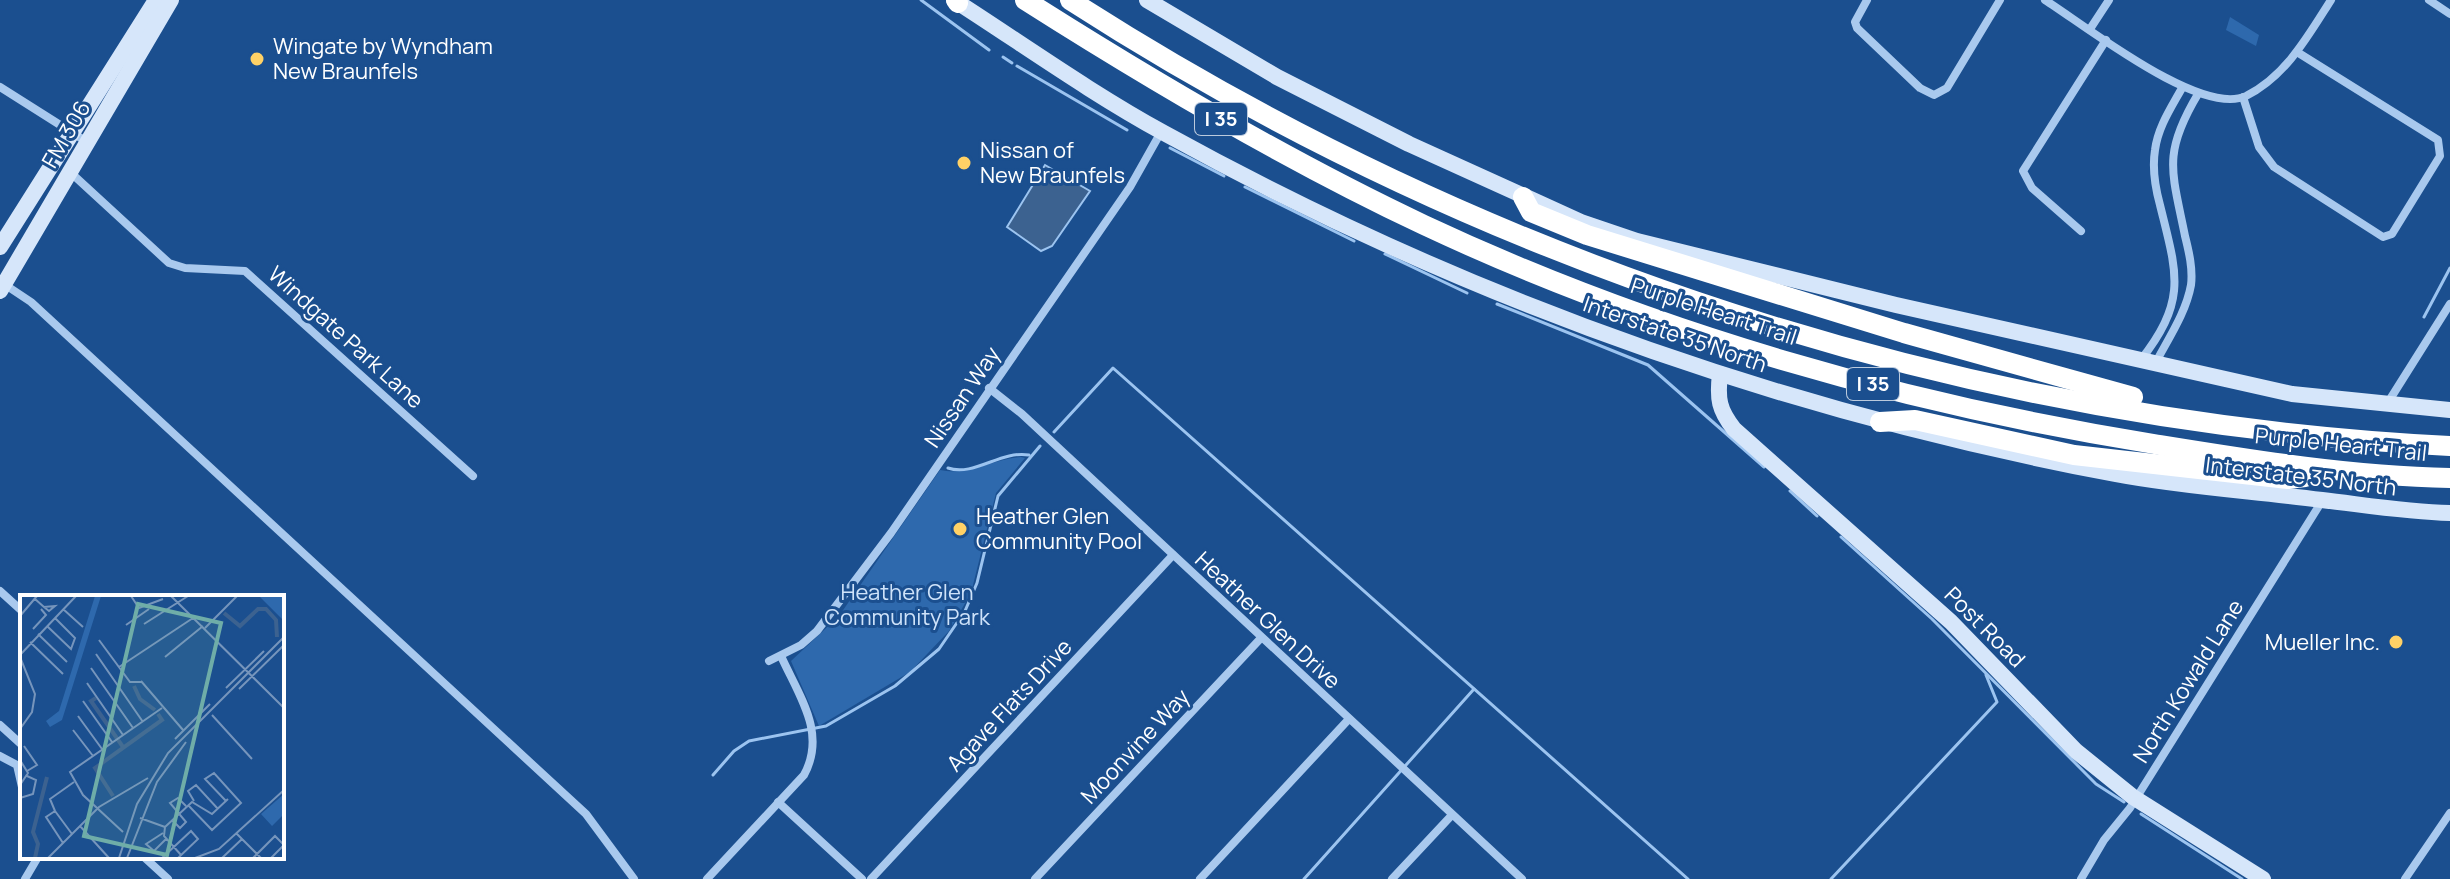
<svg xmlns="http://www.w3.org/2000/svg" width="2450" height="879" viewBox="0 0 2450 879" font-family="Manrope,sans-serif">
<rect width="100%" height="100%" fill="#1b4f8f"/>
<g fill="#2e69ad">
<path d="M2230,17l29,18 -3,11 -30,-16z"/>
<path d="M1021,457l4,1 -29,35 -25,100 -22,38 -39,41 -91,54 -28,-65 48,-45 101,-146c30,6 52,-11 81,-13z"/>
</g>
<path fill="#3c6290" stroke="#9cc4f0" stroke-width="2" d="M1045,165l45,26 -38,55 -11,5 -34,-24z"/>
<g fill="none" stroke-linecap="round" stroke-linejoin="round">
<g stroke="#9cc4f0" stroke-width="3">
<path d="M921,0l68,50"/>
<path d="M1003,57l9,6"/>
<path d="M1017,66l110,64"/>
<path d="M1170,148l54,28"/>
<path d="M1245,187l109,54"/>
<path d="M1385,254l82,39"/>
<path d="M1497,304l151,61 116,102"/>
<path d="M2424,317l26,-49"/>
<path d="M1054,432l59,-64 575,511"/>
<path d="M948,468c26,9 53,-18 81,-13"/>
<path d="M1790,491l27,25"/>
<path d="M1841,537l91,82 164,165 28,18"/>
<path d="M713,775l21,-24 15,-10 77,-15 69,-40 44,-37 26,-38 12,-28 21,-87 42,-50"/>
<path d="M2141,814l101,65"/>
<path d="M1304,879l170,-190"/>
<path d="M1831,879l166,-177 -11,-27"/>
</g>
<g stroke="#a9c9ee" stroke-width="8">
<path d="M1867,0l-12,22 2,6 63,60 14,7 13,-7 53,-88"/>
<path d="M2045,0c41,26 156,117 201,96 40,-20 62,-60 85,-96"/>
<path d="M2429,0l21,14"/>
<path d="M2090,29l19,-29"/>
<path d="M0,87l87,55"/>
<path d="M2243,97l16,50 15,20 109,70 9,-3 48,-78 -2,-16 -141,-88"/>
<path d="M70,172l99,91 16,5 60,3 228,205"/>
<path d="M2081,231l-49,-43 -9,-17 83,-131"/>
<path d="M4,284l27,18 555,512 48,65"/>
<path d="M2140,361c48,-61 37,-87 20,-156 -5,-18 -8,-36 -5,-55 3,-23 16,-42 27,-62"/>
<path d="M2155,364c13,-25 31,-51 36,-79 2,-16 -2,-33 -6,-49 -13,-65 -23,-82 13,-142"/>
<path d="M989,388l33,26 500,465"/>
<path d="M2387,404l63,-100"/>
<path d="M0,591l22,20"/>
<path d="M769,661l32,-16 16,-14 74,-98 239,-346 31,-55"/>
<path d="M0,725l22,20"/>
<path d="M0,756l17,9 5,22"/>
<path d="M778,802l84,77"/>
<path d="M144,857l24,22"/>
<path d="M25,879l13,-22"/>
<path d="M707,879l97,-104c23,-42 -5,-79 -23,-119"/>
<path d="M871,879l302,-324"/>
<path d="M1035,879l226,-241"/>
<path d="M1200,879l148,-159"/>
<path d="M1392,879l59,-63"/>
<path d="M2081,879l23,-39 26,-32 192,-307"/>
<path d="M2405,879l45,-66"/>
</g>
<g stroke="#d6e6fa" stroke-width="16">
<path d="M954,0c70,45 137,93 210,133 297,164 618,278 951,341 68,13 138,17 207,26 43,5 85,12 128,13"/>
<path d="M1147,0l130,77 132,67 172,78 56,19 259,64 396,89 158,16"/>
<path d="M0,247l156,-247"/>
<path d="M0,291l171,-291"/>
<path d="M1720,374c-3,25 -1,36 14,55l217,193 125,129 57,46 130,82"/>
</g>
<g stroke="#fff" stroke-width="20">
<path d="M956,0l2,3"/>
<path d="M1025,0c129,82 261,160 399,225 230,108 481,179 730,219 99,16 196,32 296,34"/>
<path d="M1070,0c411,265 892,421 1380,446"/>
<path d="M1523,197l8,15 56,23 317,98 229,64"/>
<path d="M1880,422l35,-2 159,35 214,24 17,-2"/>
</g>
</g>
<g fill="#ffd166" stroke="#1b4f8f" stroke-width="3">
<circle cx="257" cy="59" r="8"/>
<circle cx="964" cy="163" r="8"/>
<circle cx="960" cy="529" r="8"/>
<circle cx="2396" cy="642" r="8"/>
</g>
<g text-anchor="middle" stroke-width="6" stroke-linejoin="round" paint-order="stroke">
<g fill="#1b4f8f" stroke="#bbcadd" stroke-width="2">
<rect x="1195" y="103" width="52" height="32" rx="6"/>
<rect x="1847" y="368" width="52" height="32" rx="6"/>
</g>
<g font-size="20" font-weight="bold" fill="#fff">
<text x="1221" y="126">I 35</text>
<text x="1873" y="391">I 35</text>
</g>
<g font-size="22" fill="#fff" stroke="#1b4f8f" text-anchor="start">
<text x="273" y="54">Wingate by Wyndham<tspan x="273" dy="25">New Braunfels</tspan></text>
<text x="980" y="158">Nissan of<tspan x="980" dy="25">New Braunfels</tspan></text>
<text x="976" y="524">Heather Glen<tspan x="976" dy="25">Community Pool</tspan></text>
<text x="2380" y="650" text-anchor="end">Mueller Inc.</text>
</g>
<g font-size="22" fill="#fff" stroke="#1b4f8f">
<text transform="translate(66 134) rotate(-60)" y="8">FM 306</text>
<text transform="translate(1714 311) rotate(18)" y="8">Purple Heart Trail</text>
<text transform="translate(1675 334) rotate(19)" y="8">Interstate 35 North</text>
<text transform="translate(346 337) rotate(42)" y="8">Windgate Park Lane</text>
<text transform="translate(962 397) rotate(-56)" y="8">Nissan Way</text>
<text transform="translate(2341 444) rotate(6)" y="8">Purple Heart Trail</text>
<text transform="translate(2301 476) rotate(7)" y="8">Interstate 35 North</text>
<text transform="translate(1268 620) rotate(43)" y="8">Heather Glen Drive</text>
<text transform="translate(1985 627) rotate(45)" y="8">Post Road</text>
<text transform="translate(2188 681) rotate(-58)" y="8">North Kowald Lane</text>
<text transform="translate(1009 705) rotate(-47)" y="8">Agave Flats Drive</text>
<text transform="translate(1135 746) rotate(-47)" y="8">Moonvine Way</text>
</g>
<g font-size="22" fill="#cfe3fa" stroke="#1b4f8f">
<text x="907" y="600">Heather Glen<tspan x="907" dy="25">Community Park</tspan></text>
</g>
</g>
<g transform="translate(20 595)">
<rect width="264" height="264" fill="#1b4f8f"/>
<path d="M75,1h6l-39,124 -12,7 -4,-6 13,-10zM239,1h25v25zM264,199v20l-12,12 -11,-12z" fill="#2e69ad"/>
<path fill="none" stroke="#3c6290" stroke-width="4" d="M204,18l16,13 18,-17h8l10,11 1,17M114,91l6,13 15,11M76,103l-5,3 32,46M93,201l-18,-28 67,-48 -4,-6M15,263l3,-14 -5,-12 14,-55"/>
<path fill="none" stroke="#7695bc" stroke-width="2" d="M111,1l8,12 24,-9M151,1l113,112M15,4l9,8 11,-1 -6,5 -5,-4M43,14l20,18M0,21l17,-20M124,29l44,-28M106,30l23,-16M27,31l24,23 4,-11 -20,-20M185,33l32,-32M13,34l13,-14 -5,-6M18,39l29,28M79,45l31,42h12M10,47l33,32M76,59l47,68M0,60l56,-59M0,62l15,37 -3,18 -12,17M145,62l38,-31M99,72l74,-49M71,73l42,60M121,86l42,49M67,88l36,52M206,93l38,-37M219,94l45,-44M63,106l29,41M192,120l40,44M58,121l24,33M53,135l20,26M155,144l35,-35M4,151l13,19 -10,6M0,165l8,13 -8,12M0,203l13,-4 3,-14 -9,-4M174,206l-6,-10 8,-6 22,24M168,210l24,25 29,-27 -27,-30 -9,6 21,22M35,216l-5,-12 24,-17M120,223l25,9M152,225l8,8 6,-6 -16,-19 8,-5 8,8M60,231l29,32M103,237l-40,-37 -13,-23 92,-64M143,238l-17,11 8,7 12,-12M216,238l25,25M43,248l-17,-26 9,-6 17,23M161,260l-17,-19 1,-9 27,-25 20,12 16,-15M28,263l51,-51 49,-29M99,263l18,-54 31,-51 116,-116M107,263l30,-76 29,-40M142,263l29,-27 7,8 -20,19M175,263l24,-9 65,-59M202,263l20,-19M233,263l22,-22 9,9 -13,13"/>
<path fill="#6fada8" fill-opacity="0.15" stroke="#6fada8" stroke-width="4" d="M118,9l83,19 -54,232 -83,-19z"/>
<rect width="264" height="264" fill="none" stroke="#fff" stroke-width="4"/>
</g>
</svg>
